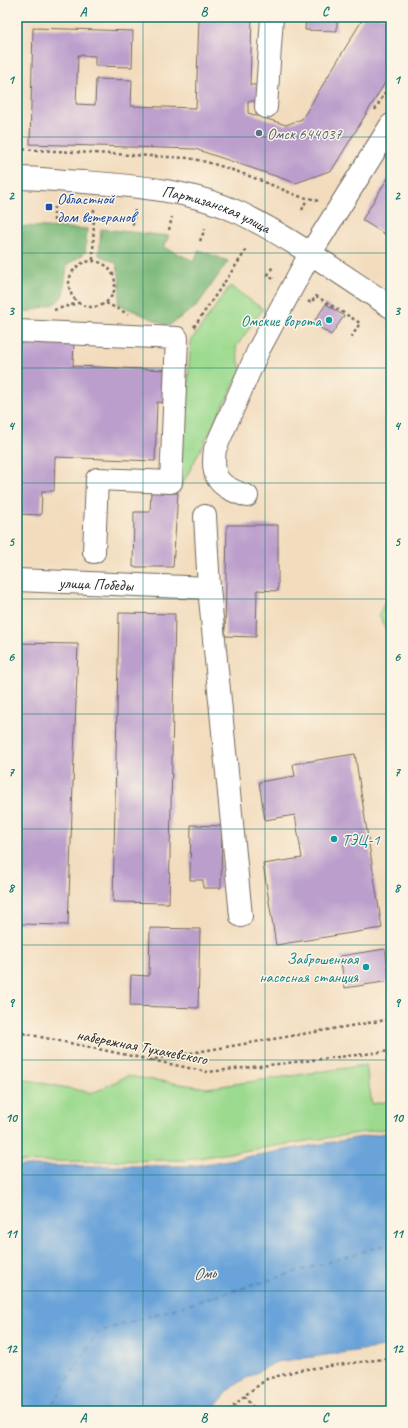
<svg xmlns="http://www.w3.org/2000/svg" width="408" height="1428" viewBox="0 0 408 1428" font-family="Caveat,sans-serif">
<rect width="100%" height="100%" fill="#fcf5e5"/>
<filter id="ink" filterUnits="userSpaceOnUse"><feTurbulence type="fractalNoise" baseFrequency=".025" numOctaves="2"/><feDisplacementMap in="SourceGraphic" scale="8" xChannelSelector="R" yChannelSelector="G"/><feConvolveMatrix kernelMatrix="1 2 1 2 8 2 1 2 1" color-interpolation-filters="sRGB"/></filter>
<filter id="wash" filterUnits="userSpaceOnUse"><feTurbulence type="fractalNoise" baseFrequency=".012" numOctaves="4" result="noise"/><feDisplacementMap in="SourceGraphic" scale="16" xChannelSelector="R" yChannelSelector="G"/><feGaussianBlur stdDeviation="0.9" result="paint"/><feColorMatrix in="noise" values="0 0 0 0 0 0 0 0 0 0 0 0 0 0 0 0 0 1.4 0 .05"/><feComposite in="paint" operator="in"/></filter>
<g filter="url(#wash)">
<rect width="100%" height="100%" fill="#f2dcbd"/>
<g fill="#9cda8f" stroke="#64825d">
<path d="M230,286l33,23 -27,38 5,24 -63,122 13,-152z"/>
<path d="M384,604l7,5v33l-12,-28z"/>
<path d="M366,1065l6,39 19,-3v27l-206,32 -168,2v-84l76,15 34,-17 80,12z"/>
</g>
<g fill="#7dba7a" stroke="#547252">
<path d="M23,226l64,3 -2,24 -18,12 -4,30 -8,9 -35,10z"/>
<path d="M101,229l68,7 -6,11 31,14 5,-11 29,11 -31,45 -29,20 -50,-22c3,-15 3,-27 -2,-41l-17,-8z"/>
</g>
<path fill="#69a3d9" stroke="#4a6782" d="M391,1132v214l-115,16 -42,23 -23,26h-194v-245h177z"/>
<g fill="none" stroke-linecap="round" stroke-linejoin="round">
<path stroke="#415568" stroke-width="1" stroke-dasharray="5 4" stroke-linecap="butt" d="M48,1411l50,-79 293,-89"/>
</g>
<g id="blocks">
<g fill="#bb9ecc">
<path d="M199,17h53l-2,68h8l-1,16h-9v12l38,12 16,-6 62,-102h22l5,3v53l-59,97 -36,13 -101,-34 -165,-5 3,-116 100,3 -1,36 -37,-1v-10l-17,-1 -2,49 19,1 1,-26 36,1 -1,26 65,2z"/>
<path d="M306,17h31v14l-32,-1z"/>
<path d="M391,173v65l-29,-18z"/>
<path d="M326,304l18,12 -13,19 -18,-12z"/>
<path d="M17,339l57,2 -1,25 95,4 -2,33 -9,-1 -2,59 -100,-4 -1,34h-12l-1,24 -24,-1z"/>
<path d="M151,492l27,1 -5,74h-40l1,-55h16z"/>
<path d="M227,525h51v66l-21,-1 -1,47 -31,-1z"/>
<path d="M119,613l56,1 -6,289 -56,-1z"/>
<path d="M17,643l61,1 -10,281 -51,-1z"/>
<path d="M355,754l27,174 -106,17 -13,-81 39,-6 -7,-43 -30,5 -6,-38 36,-6 -2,-12z"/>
<path d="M191,825l31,1 -1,62h-18v-8h-13z"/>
<path d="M150,928l50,1 -2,79 -68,-2 1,-31 18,1z"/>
<path d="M385,949l5,32 -45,7 -5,-32z"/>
</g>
</g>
</g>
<g filter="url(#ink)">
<use href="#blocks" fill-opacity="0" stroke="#71695e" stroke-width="1"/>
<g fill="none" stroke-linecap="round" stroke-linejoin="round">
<g stroke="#71695e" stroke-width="24">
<g id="minor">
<path d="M266,107l6,-90"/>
<path id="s1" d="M17,178c22,0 44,3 66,4 53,4 108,8 157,31 53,26 102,62 151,94"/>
<path d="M17,331l160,7 -6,144 -74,-3 -3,73"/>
<path d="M247,496c-28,-10 -36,-16 -32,-47l44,-100 51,-95 81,-129"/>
<path d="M205,516l4,72 32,328"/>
<path id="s2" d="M17,580l192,8"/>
</g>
</g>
<g stroke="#71695e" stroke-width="2.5" stroke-dasharray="3 3" stroke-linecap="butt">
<path d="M375,110l16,-28"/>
<path d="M17,149l171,9c38,7 74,23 110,38 7,2 14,2 20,5"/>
<path d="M302,210l5,-11"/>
<path d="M54,221v-14"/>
<path d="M133,225l2,-15"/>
<path d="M169,230l3,-13"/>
<path d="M17,231l1,-25"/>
<path d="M200,241l5,-12"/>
<path d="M93,260l1,-52"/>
<circle cx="92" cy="284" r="23"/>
<path d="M273,279l-5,-4 5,-9"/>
<path d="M308,301l3,2 5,-7 44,27 -9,15"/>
<path d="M106,303l22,11"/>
<path d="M54,310l24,-7"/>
<path d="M194,327l53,-78"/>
<path d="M17,1032l191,40 183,-21"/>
<path d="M149,1060l242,-41"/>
<path d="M244,1396l12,15"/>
<path d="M229,1411l15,-15 23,-17 32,-9 92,-12"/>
</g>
<use href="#minor" stroke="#fff" stroke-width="22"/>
</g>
</g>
<path fill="none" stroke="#0f766e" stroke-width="1" stroke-opacity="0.55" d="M143,17v1394M265,17v1394M17,137h374M17,253h374M17,368h374M17,483h374M17,599h374M17,714h374M17,829h374M17,945h374M17,1060h374M17,1175h374M17,1291h374"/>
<circle fill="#5c6f8a" stroke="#fcf5e5" stroke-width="1.5" cx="259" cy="133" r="4"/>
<rect fill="#1a4fb4" stroke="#fcf5e5" stroke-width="1.5" x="45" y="203" width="8" height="8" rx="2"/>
<g fill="#0f9aa8" stroke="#fcf5e5" stroke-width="1.5">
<circle cx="329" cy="320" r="4"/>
<circle cx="334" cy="839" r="4"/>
<circle cx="366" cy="967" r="4"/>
</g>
<g text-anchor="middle" stroke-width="3" stroke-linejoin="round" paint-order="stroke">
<g font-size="16" fill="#4e5e75" stroke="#fcf5e5" text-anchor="start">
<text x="267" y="139">Омск 644037</text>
</g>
<g font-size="16" fill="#164399" stroke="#fcf5e5" text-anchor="start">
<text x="57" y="204">Областной<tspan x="57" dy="18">дом ветеранов</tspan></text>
</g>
<g font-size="16" fill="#2b2b2b" stroke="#fcf5e5">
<text dy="6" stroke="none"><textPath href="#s1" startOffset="203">Партизанская улица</textPath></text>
<text dy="6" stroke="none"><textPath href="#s2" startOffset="79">улица Победы</textPath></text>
<text transform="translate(142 1046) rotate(11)" y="6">набережная Тухачевского</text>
</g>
<g font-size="16" fill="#0d838f" stroke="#fcf5e5" text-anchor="end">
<text x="321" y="326">Омские ворота</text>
<text x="342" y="845" text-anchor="start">ТЭЦ-1</text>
<text x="358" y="964">Заброшенная<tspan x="358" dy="18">насосная станция</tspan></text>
</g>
<g font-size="17" font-style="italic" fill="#415568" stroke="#fcf5e5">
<text transform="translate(204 1273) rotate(-6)" y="6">Омь</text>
</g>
</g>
<rect width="408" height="1428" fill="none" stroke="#fcf5e5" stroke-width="44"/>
<rect x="22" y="22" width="364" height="1384" fill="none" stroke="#0f766e" stroke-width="1.5"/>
<g font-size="13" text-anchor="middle" font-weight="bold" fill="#0f766e">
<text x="83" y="16">A</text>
<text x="204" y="16">B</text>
<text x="325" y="16">C</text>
<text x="11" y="84">1</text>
<text x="397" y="84">1</text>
<text x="11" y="200">2</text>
<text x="397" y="200">2</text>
<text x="11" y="315">3</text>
<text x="397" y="315">3</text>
<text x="11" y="430">4</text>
<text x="397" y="430">4</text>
<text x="11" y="546">5</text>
<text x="397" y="546">5</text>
<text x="11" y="661">6</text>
<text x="397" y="661">6</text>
<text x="11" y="776">7</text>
<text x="397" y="776">7</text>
<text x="11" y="892">8</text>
<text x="397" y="892">8</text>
<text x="11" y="1007">9</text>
<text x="397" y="1007">9</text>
<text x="11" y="1122">10</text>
<text x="397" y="1122">10</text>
<text x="11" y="1238">11</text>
<text x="397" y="1238">11</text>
<text x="11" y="1353">12</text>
<text x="397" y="1353">12</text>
<text x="83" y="1422">A</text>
<text x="204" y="1422">B</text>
<text x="325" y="1422">C</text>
</g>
</svg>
